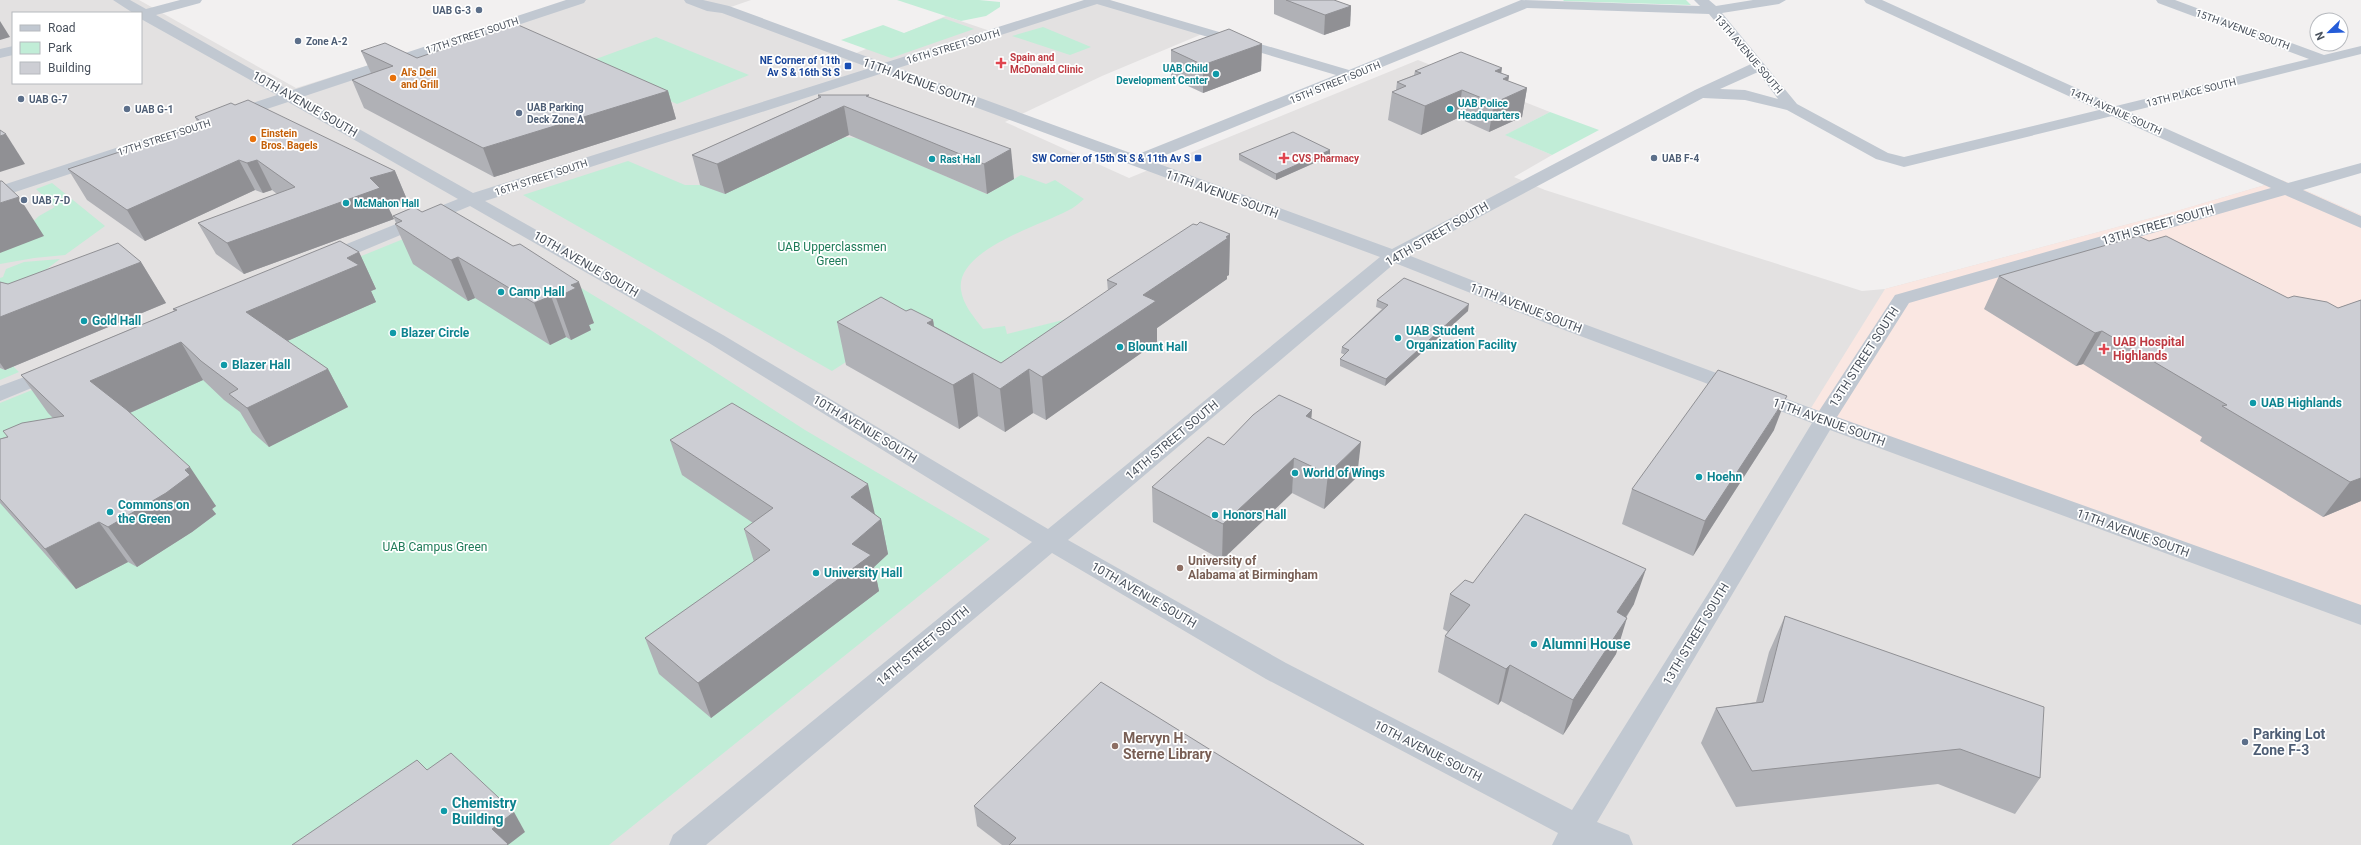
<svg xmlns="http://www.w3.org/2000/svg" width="2361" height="845" viewBox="0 0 2361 845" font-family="Roboto,sans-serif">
<rect width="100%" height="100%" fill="#f2f0f0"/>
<path fill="#e3e1e1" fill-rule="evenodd" d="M0,0h139l157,88 281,-88h174l-26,9 124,47 97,-40 47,16 103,-32 111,32 -105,44 -97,46 124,56 289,-118 132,52 -44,23 46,20 -38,22 31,13 317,101 23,-2 285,-76 112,-33 79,35v630h-2361zM13,13h128v70h-128z"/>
<path fill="#fae7e2" d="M2282,180l79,35v395l-550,-202 74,-119 285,-76z"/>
<g fill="#c1edd7">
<path d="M897,0h82l21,2v5l-14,9 -25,5z"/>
<path d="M1686,0l5,5 -128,-4 1,-1z"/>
<path d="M943,18l31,11 -83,29 -50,-18 42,-15 21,8z"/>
<path d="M1043,27l48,20 -21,8 -58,-19z"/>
<path d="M656,37l93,38 -72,29 -92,-41z"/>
<path d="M1550,112l49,18 -47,25 -47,-20z"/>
<path d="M844,137l13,1 130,56 34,-19 25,9 9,-4 29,19c-5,4 -10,9 -17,12 -26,14 -112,39 -106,79 2,15 13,27 22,39l22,-3 2,8 80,-20 -82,88 -159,-40 -14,9 -309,-176 105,-34 57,24h15z"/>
<path d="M52,183l53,43 -40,29 -31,3 -34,6v-11l39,-37 16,-9 -19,-18z"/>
<path d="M464,219l10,4 175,106 156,101 185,109 -381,306h-609v-442l450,-183z"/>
<path d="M60,259l-45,34 -15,2v-17l3,-1 3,-8 18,-7z"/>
<path d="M13,366l6,6 -19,8v-12l5,2z"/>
</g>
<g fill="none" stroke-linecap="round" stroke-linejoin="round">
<g fill="#c1c8d1" fill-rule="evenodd">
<path d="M113,0h17l16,9 34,-9h22l-2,3 -44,12 134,76 276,-91h20l-2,3 -282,94 171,96 397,-125 -148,-55 -15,-2 -21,-8 -2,-3h19l26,6 155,57 200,-63h26l239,70 172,-70 179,6 -6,-6h15l7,6 37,-6h33l-7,4 -57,9 75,91 91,49 16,4 195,-47 -233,-107 -2,-3h18l234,106 193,-47 -151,-56 -2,-3h19l149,55 37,-9v8l-232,58 159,71 73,-20v10l-58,17 58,26v12l-76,-33 -376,108 -72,114 524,188v20l-531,-195 -233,392 32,13 4,10h-81l6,-12 -292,-154 -214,-126 -346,292h-37l4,-10 359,-293 -323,-199 -239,-137 -139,58h-14l-2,-4 2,-4 141,-57 -170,-97 -288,95v-11l277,-91 -136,-76v-6h-8zM1097,4l239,71 -200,80 -238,-87zM1527,8l182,6 42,50 -56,26 -303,159 -241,-88zM1758,72l20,27 -33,-9 -25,-1zM883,73l497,184 -332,272 -325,-194 -238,-134zM1703,98l42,2 42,10 89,49 28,8 208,-51 159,72 -376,107 -76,116 -254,-94 -157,-62zM1395,263l156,62 261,98 -96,158 -144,229 -286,-147 -218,-123z"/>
<path d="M13,46v9l-13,3v-9z"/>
<path d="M54,366l7,2 3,4 -3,4 -61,25v-15z"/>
</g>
</g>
<g fill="#b0b1b6">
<path d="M1274,0h60l17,6 -1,20 -26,9 -50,-21z"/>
<path d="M1262,44l-1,27 -58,22 -32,-15v-28z"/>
<path d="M361,51l307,40 8,28 -182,58 -130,-69 -12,-28 19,-7z"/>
<path d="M1415,71l86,2 8,3 -1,5 19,7 -5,29 -33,15 -31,-14 -37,17 -33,-15 4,-28 4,-2 1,-8 17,-7z"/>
<path d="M818,95l51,2 145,82 -27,15 -138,-59 -124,59 -25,-9 -8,-30 126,-57z"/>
<path d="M195,117l200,54 13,31 -20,5 6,12 -150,55 -28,-20 -18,-31 79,-29 -5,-4 -9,3 -8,-3 -110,51 -58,-41 -19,-31 131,-43z"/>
<path d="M1239,154l91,2 -54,24 -37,-20z"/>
<path d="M414,207l180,116 -5,2 2,5 -20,10 -5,-3 -16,8 -75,-47 -7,3 -55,-37 -18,-40 1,-1 -3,-7z"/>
<path d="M1197,225l33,9 -1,41 -2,1v3l-70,49v14l-111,78 -13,-7 -28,19 -27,-16 -19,13 -113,-64 -9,-43 69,-11 27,9 1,6 67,37 107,-72 -1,-11z"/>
<path d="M2149,241l139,57 50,10 23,-8v201l-38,16 -123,-76 2,-4 -119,-73 -7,2 -92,-57 15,-33z"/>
<path d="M359,252l17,37 -5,2 5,11 -89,39 41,28 20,38 -79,40 -17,-15 -12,-20 -16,-12 -21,-20 -73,33 86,93 -4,3 4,5 -24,18 -55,35 -9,-5 -52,27 -76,-86v-64l53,-21 -5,-5 -27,-38 153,-64 -1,-2z"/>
<path d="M141,262l25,41 -161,67 -5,-2v-86l8,2z"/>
<path d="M1377,300l91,11 -83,75 -45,-20v-7l5,-4 -4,-2 1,-6 40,-38 -6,-2z"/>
<path d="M1312,410l-1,8 46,59 -33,32 -32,-16 -70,67 -69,-38 -1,-35 72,-42z"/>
<path d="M1774,430l-81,126 -71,-32 10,-35z"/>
<path d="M670,440l205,74 6,5 7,35 -14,13 5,24 -168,127 -52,-44 -14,-36 109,-76 -10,-33 9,-6 -71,-48z"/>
<path d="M1473,583l161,21 -8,14 -10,36 -53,81 -62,-34 -3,4 -60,-33 7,-36 3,-4 -5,-3 7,-35z"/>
<path d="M1785,616l255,162 -25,36 -77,-30 -202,23 -35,-64 15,-35 40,-6 13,-50z"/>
<path d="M974,806l390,39h-362l-25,-19z"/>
</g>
<g fill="#909094">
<path d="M1351,6l-1,20 -26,9 1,-20z"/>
<path d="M0,21l10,16 -10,3z"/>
<path d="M1262,44l-1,27 -58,22v-28z"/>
<path d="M1502,68l-4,28 -3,-25z"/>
<path d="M1509,76l-4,22 22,-10 -5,29 -33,15 5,-29 9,-24z"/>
<path d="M1462,90l-4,28 -37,17 4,-29z"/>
<path d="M668,91l8,28 -182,58 -11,-29z"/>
<path d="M844,106l5,29 -124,59 -8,-30z"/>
<path d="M6,134l19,30 -25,8v-36z"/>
<path d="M1011,149l3,30 -27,15 -3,-30z"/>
<path d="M1330,150v6l-54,24v-6z"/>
<path d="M239,160l16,30 -110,51 -18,-31z"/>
<path d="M257,160l15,30 -9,3 -16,-30z"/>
<path d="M395,171l13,31 -20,5 6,12 -150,55 -17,-31 143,-65z"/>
<path d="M19,197l25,39 -44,17v-50z"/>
<path d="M1230,234l-1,41 -2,1v3l-70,49v14l-111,78 -4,-43 101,-82z"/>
<path d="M359,252l17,37 -5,2 5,11 -109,48 -21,-38 101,-54z"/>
<path d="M458,257l17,41 -7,3 -17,-41z"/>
<path d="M141,262l25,41 -161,67 -5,-7v-46z"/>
<path d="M579,282l15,41 -5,2 2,5 -20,10 -15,-42 15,-13z"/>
<path d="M551,296l15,41 -16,8 -16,-42z"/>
<path d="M1469,304l-1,7 -83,75 1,-7z"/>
<path d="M933,320l6,42 -12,-39z"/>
<path d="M2102,331l-19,33 -7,2 19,-33z"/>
<path d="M181,342l22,38 -87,39 -26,-38z"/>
<path d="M328,369l20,38 -79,40 -22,-39z"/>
<path d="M1029,369l4,44 -28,19 -5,-43z"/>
<path d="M973,373l5,43 -19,13 -6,-44z"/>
<path d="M1787,396l-13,34 -81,126 12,-35z"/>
<path d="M1312,410l-3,34 -3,-28z"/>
<path d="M1361,442l-4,35 -33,32 4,-35z"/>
<path d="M1294,458l-2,35 -70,67 1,-36z"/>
<path d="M190,467l26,39 -4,3 4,5 -24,18 -55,35 -29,-40z"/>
<path d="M2361,478v23l-38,16 27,-35z"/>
<path d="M868,484l8,35 -25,-22z"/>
<path d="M881,519l7,35 -14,13 5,24 -168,127 -13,-35 154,-139z"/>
<path d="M99,522l29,40 -52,27 -31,-40z"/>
<path d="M1646,569l-12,35 -28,44 11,-36z"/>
<path d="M1627,618l-11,36 -53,81 10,-35z"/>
<path d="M1510,665l-9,36 -3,4 8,-36z"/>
<path d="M514,812l11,20 -17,13h-7l-9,-16z"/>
</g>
<g fill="#cdced4" stroke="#909094">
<path d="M1286,0h48l17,6 -26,9z"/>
<path d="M516,24l152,67 -185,57 -131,-68 41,-14 -32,-15 24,-8 32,15z"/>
<path d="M1229,29l33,15 -59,21 -32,-15z"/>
<path d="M1461,52l41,16 -7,3 14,5 -6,3 24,9 -33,15 -32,-13 -37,16 -33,-14 14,-6 -9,-4 24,-9 -6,-2z"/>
<path d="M818,95h51l-3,1 145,53 -27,15 -140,-58 -127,58 -25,-9 129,-58z"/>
<path d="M248,100l147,71 -25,7 10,10 -153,55 -29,-20 97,-36 -38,-27 -10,3 -8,-3 -112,50 -59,-41 136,-45 -9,-7 36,-14 4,2z"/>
<path d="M0,130l6,4 -6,2z"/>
<path d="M1293,132l37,18 -54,24 -37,-20z"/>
<path d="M0,181h2l17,16 -19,6z"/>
<path d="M441,204l72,42 7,-2 59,38 -8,3 5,3 -20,10 -5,-2 -17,7 -76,-46 -7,3 -56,-36 7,-3 -9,-5 21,-9 8,5z"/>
<path d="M1200,222l30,12 -4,3 2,1 -85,57 13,6 -114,76 -13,-8 -29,20 -27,-16 -20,12 -116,-63 44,-25 25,14 5,-2 22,11 -6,3 74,40 116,-79 -10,-4 86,-56 4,1z"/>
<path d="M2138,236l11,5 17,-5 122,62 6,-2 33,6 11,6 23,-8v178l-11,4 -128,-76 5,-1 -125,-74 -7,2 -96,-57z"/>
<path d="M340,241l19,11 -12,6 12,7 -113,47 82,57 -81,39 -18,-14 9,-5 -37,-28 -20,-19 -91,39 37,29 63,57 -5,3 5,5 -24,18 -58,34 -9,-5 -54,27 -45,-50v-60l8,-2 -5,-6 19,-8 42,-7 -43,-41 156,-65 -4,-1z"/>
<path d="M118,243l23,19 -141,55v-35l8,2z"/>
<path d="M1404,278l65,26 -83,75 -46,-20 9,-9 -7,-3 46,-42 -11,-5z"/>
<path d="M1718,370l69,26 -82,125 -73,-32z"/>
<path d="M1279,395l33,15 -6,6 55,26 -33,32 -34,-16 -71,66 -71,-37 56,-50 16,8 29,-30z"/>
<path d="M732,403l136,81 -17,13 30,22 -29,25 19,11 -173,128 -53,-45 125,-88 -26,-21 29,-21 -103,-68z"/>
<path d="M1525,514l121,55 -29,43 10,6 -54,82 -63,-35 -4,4 -61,-33 25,-31 -20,-11 15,-14 8,3z"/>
<path d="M1785,616l259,91 -4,71 -80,-29 -208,22 -36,-63 47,-6z"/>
<path d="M1101,682l263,163h-355l7,-7 -42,-32z"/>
<path d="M451,753l63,59 -22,17 16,15 -1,1h-215l125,-85 10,10z"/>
</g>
<g fill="#5c6f8a" stroke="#fff" stroke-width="1.5">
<circle cx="479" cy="10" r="4"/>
<circle cx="298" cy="41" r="4"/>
<circle cx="21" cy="99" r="4"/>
<circle cx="127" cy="109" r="4"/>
<circle cx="519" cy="113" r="4"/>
<circle cx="1654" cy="158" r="4"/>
<circle cx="24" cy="200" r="4"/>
<circle cx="2245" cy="742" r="4"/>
</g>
<g fill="#e0444e" stroke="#fff" stroke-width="1.5">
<path d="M999 57h4v4h4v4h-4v4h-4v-4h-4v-4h4z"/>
<path d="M1282 152h4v4h4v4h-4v4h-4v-4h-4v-4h4z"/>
<path d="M2102 343h4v4h4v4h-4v4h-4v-4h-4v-4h4z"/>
</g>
<g fill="#1a4fb4" stroke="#fff" stroke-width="1.5">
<rect x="844" y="62" width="8" height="8" rx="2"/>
<rect x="1194" y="154" width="8" height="8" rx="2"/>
</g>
<g fill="#0f9aa8" stroke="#fff" stroke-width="1.5">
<circle cx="1216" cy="74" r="4"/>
<circle cx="1450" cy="109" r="4"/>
<circle cx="932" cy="159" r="4"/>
<circle cx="346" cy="203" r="4"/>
<circle cx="501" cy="292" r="4"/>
<circle cx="84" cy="321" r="4"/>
<circle cx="393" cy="333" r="4"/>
<circle cx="1398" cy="338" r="4"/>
<circle cx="1120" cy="347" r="4"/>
<circle cx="224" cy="365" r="4"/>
<circle cx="2253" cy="403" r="4"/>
<circle cx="1295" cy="473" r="4"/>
<circle cx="1699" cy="477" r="4"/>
<circle cx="110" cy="512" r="4"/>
<circle cx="1215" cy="515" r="4"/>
<circle cx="816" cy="573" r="4"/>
<circle cx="1534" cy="644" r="4"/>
<circle cx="444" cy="811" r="4"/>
</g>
<g fill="#e8710a" stroke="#fff" stroke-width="1.5">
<circle cx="393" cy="78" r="4"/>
<circle cx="253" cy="139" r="4"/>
</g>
<g fill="#8d6e63" stroke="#fff" stroke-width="1.5">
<circle cx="1180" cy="568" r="4"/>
<circle cx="1115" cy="746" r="4"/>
</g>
<g text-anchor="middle" stroke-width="3.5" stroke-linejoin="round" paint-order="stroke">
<g font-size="10" font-weight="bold" fill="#4e5e75" stroke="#fff" text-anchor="start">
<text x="471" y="14" text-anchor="end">UAB G-3</text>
<text x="306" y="45">Zone A-2</text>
<text x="29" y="103">UAB G-7</text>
<text x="527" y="111">UAB Parking<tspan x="527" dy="12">Deck Zone A</tspan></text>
<text x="135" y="113">UAB G-1</text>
<text x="1662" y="162">UAB F-4</text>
<text x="32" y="204">UAB 7-D</text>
</g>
<g font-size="10" fill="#49515c" stroke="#fff">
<text transform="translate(2243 29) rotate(20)" y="4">15TH AVENUE SOUTH</text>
<text transform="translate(472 35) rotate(-18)" y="4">17TH STREET SOUTH</text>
<text transform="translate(953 46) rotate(-17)" y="4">16TH STREET SOUTH</text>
<text transform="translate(1749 54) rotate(50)" y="4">13TH AVENUE SOUTH</text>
<text transform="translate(1335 82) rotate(-22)" y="4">15TH STREET SOUTH</text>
<text transform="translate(2191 92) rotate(-14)" y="4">13TH PLACE SOUTH</text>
<text transform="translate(2116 111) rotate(24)" y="4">14TH AVENUE SOUTH</text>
<text transform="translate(164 137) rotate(-18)" y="4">17TH STREET SOUTH</text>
<text transform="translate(541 177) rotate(-18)" y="4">16TH STREET SOUTH</text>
</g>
<g font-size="10" font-weight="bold" fill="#be3a42" stroke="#fff" text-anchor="start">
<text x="1010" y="61">Spain and<tspan x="1010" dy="12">McDonald Clinic</tspan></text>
<text x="1292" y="162">CVS Pharmacy</text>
</g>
<g font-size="10" font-weight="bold" fill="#164399" stroke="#fff" text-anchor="end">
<text x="840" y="64">NE Corner of 11th<tspan x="840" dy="12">Av S &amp; 16th St S</tspan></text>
<text x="1190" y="162">SW Corner of 15th St S &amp; 11th Av S</text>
</g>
<g font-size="10" font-weight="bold" fill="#0d838f" stroke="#fff" text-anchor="start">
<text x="1208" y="72" text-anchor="end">UAB Child<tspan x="1208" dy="12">Development Center</tspan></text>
<text x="1458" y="107">UAB Police<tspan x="1458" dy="12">Headquarters</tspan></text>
<text x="940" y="163">Rast Hall</text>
<text x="354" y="207">McMahon Hall</text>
</g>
<g font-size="10" font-weight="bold" fill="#c56008" stroke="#fff" text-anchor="start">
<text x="401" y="76">Al's Deli<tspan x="401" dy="12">and Grill</tspan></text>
<text x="261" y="137">Einstein<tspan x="261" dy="12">Bros. Bagels</tspan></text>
</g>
<g font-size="12" fill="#49515c" stroke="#fff">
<text transform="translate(919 82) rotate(20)" y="4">11TH AVENUE SOUTH</text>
<text transform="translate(305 104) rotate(30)" y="4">10TH AVENUE SOUTH</text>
<text transform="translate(1222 194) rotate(20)" y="4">11TH AVENUE SOUTH</text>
<text transform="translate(2158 225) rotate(-16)" y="4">13TH STREET SOUTH</text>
<text transform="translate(1437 234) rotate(-30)" y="4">14TH STREET SOUTH</text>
<text transform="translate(586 264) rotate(30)" y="4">10TH AVENUE SOUTH</text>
<text transform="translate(1526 308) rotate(21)" y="4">11TH AVENUE SOUTH</text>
<text transform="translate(1864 357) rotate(-57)" y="4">13TH STREET SOUTH</text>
<text transform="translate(1829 422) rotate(20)" y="4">11TH AVENUE SOUTH</text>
<text transform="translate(865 429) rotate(31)" y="4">10TH AVENUE SOUTH</text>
<text transform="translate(1172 440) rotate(-40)" y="4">14TH STREET SOUTH</text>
<text transform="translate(2133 533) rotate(20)" y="4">11TH AVENUE SOUTH</text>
<text transform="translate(1144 595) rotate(30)" y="4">10TH AVENUE SOUTH</text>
<text transform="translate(1696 634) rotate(-59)" y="4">13TH STREET SOUTH</text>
<text transform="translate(923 646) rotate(-40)" y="4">14TH STREET SOUTH</text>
<text transform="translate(1428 751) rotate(27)" y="4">10TH AVENUE SOUTH</text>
</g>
<g font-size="12" fill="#1d7a57" stroke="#fff">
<text x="832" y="251">UAB Upperclassmen<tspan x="832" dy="14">Green</tspan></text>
<text x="435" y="551">UAB Campus Green</text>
</g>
<g font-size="12" font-weight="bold" fill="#0d838f" stroke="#fff" text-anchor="start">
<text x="509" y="296">Camp Hall</text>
<text x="92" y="325">Gold Hall</text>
<text x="1406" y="335">UAB Student<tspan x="1406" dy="14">Organization Facility</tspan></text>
<text x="401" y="337">Blazer Circle</text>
<text x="1128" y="351">Blount Hall</text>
<text x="232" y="369">Blazer Hall</text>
<text x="2261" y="407">UAB Highlands</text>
<text x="1303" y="477">World of Wings</text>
<text x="1707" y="481">Hoehn</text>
<text x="118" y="509">Commons on<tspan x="118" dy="14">the Green</tspan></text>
<text x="1223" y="519">Honors Hall</text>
<text x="824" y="577">University Hall</text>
</g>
<g font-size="12" font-weight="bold" fill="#be3a42" stroke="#fff" text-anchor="start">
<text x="2113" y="346">UAB Hospital<tspan x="2113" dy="14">Highlands</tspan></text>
</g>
<g font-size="12" font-weight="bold" fill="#785e54" stroke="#fff" text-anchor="start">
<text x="1188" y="565">University of<tspan x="1188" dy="14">Alabama at Birmingham</tspan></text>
</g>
<g font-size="14" font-weight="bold" fill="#0d838f" stroke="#fff" text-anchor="start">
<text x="1542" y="649">Alumni House</text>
<text x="452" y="808">Chemistry<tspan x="452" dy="16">Building</tspan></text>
</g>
<g font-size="14" font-weight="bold" fill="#4e5e75" stroke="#fff" text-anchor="start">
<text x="2253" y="739">Parking Lot<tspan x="2253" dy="16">Zone F-3</tspan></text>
</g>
<g font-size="14" font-weight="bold" fill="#785e54" stroke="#fff" text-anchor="start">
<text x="1123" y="743">Mervyn H.<tspan x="1123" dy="16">Sterne Library</tspan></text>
</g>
</g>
<rect x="12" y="12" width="130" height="72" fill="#ffffff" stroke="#b6b9be"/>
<rect x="20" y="25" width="20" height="6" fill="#c1c8d1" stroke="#b6b9be"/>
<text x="48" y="32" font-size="12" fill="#49515c">Road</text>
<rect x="20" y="42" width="20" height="12" fill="#c1edd7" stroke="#b6b9be"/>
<text x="48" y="52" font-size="12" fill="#49515c">Park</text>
<rect x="20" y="62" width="20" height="12" fill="#cdced4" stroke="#b6b9be"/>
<text x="48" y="72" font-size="12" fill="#49515c">Building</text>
<g transform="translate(2329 32) rotate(247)"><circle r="19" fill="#ffffff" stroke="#b6b9be"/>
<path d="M0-3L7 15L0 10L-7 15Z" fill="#245cd8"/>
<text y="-6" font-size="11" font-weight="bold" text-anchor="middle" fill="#49515c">N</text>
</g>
</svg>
